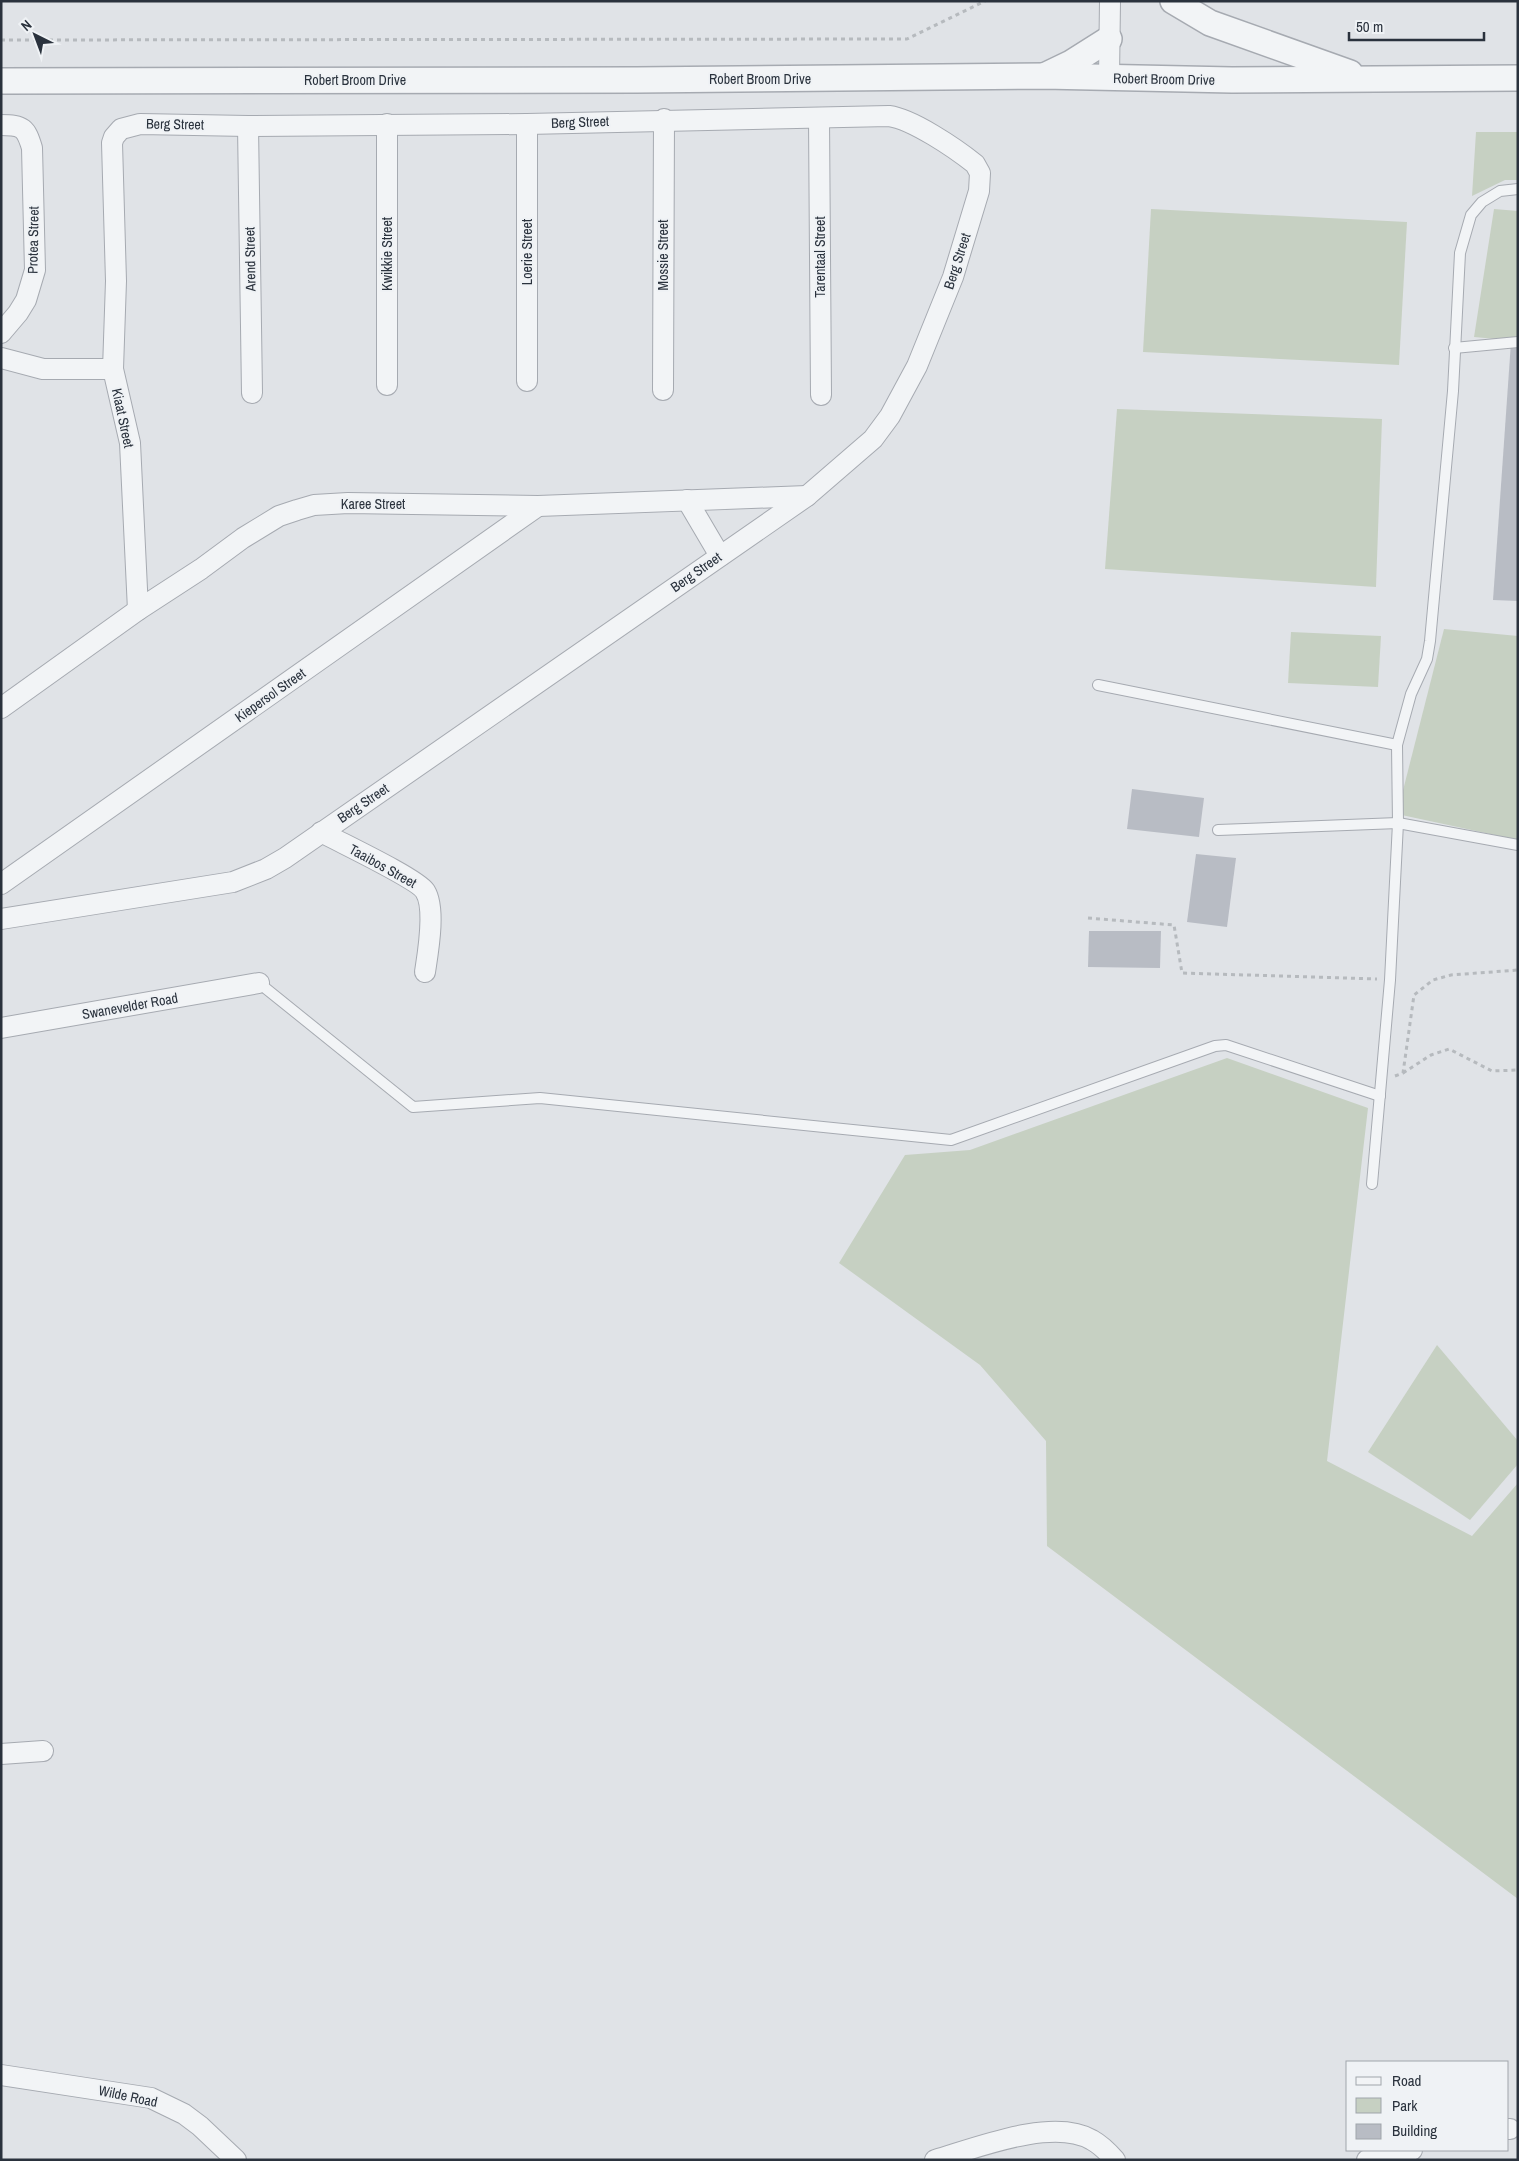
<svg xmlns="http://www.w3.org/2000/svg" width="1519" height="2161" viewBox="0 0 1519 2161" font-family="'Archivo Narrow',sans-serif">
<rect width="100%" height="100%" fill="#e0e3e7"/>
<g fill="#c6d0c2">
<path d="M1476,132h42v48h-13l-33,16z"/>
<path d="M1151,209l256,13 -8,143 -256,-13z"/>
<path d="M1494,209l24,2v130l-44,-4z"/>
<path d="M1117,409l265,10 -6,168 -271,-18z"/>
<path d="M1444,629l74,7v204l-121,-26z"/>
<path d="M1291,632l90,4 -3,51 -90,-4z"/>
<path d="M1227,1058l141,50 -41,353 145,75 46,-53v416l-471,-353 -1,-105 -66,-76 -141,-102 66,-108 65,-5z"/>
<path d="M1437,1345l81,96v23l-48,56 -102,-68z"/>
</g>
<g fill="#b8bcc4">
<path d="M1511,342h7v259l-25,-1z"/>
<path d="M1132,789l72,9 -5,39 -72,-8z"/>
<path d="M1196,854l40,4 -9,69 -40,-5z"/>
<path d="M1089,931h72l-1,37 -72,-1z"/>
</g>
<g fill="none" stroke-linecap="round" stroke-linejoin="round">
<g stroke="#a6aab1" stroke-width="12">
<g id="service">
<path d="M1454,348l64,-6"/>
<path d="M1098,685l299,60"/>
<path d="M1218,830l180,-7 120,22"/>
<path d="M259,983l154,124 127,-9 411,42 264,-94 11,-1 154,51"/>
<path d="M1372,1184l18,-204 8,-157 -1,-78 14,-51 16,-35 3,-18 23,-250 7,-138 11,-38 11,-13 18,-11 18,-2"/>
</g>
</g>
<g stroke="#a6aab1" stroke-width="22">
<g id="minor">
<path d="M1109,78l1,-77"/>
<path d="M819,118l2,277"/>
<path d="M387,124v261"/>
<path d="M527,124v257"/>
<path d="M1,125c22,0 25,3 31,23l3,122 -9,30 -8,13 -17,20"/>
<path d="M248,126l4,267"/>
<path d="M1,358l42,11h70"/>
<path d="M663,390l1,-271"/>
<path d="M687,500l33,56"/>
<path d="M1,708l137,-98 63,-41 42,-31 36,-22 18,-6 17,-5 34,-2 190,3 269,-10"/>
<path d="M321,832c18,10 95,46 104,59 11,17 3,61 0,81"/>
<path d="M1,884l537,-378"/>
<path d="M1,919l232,-37 33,-13 19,-11 522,-362 66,-57 17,-23 27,-50 36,-89 26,-86 1,-18 -5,-9c-20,-16 -63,-45 -86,-48l-362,8 -279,2 -108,-2 -19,5 -7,8 -2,6 4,138 -3,88 17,74 8,167"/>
<path d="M1,1028l258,-45"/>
<path d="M1,1754l42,-3"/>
<path d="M1,2075l150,23 33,16 16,12 36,34"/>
<path d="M1508,2129h2"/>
<path d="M935,2160c41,-12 118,-43 157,-20 9,5 16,12 23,20"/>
<path d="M1367,2160l45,-10"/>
</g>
</g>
<g stroke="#a6aab1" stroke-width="28">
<g id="tertiary">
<path d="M1173,1l37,22 140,50"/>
<path d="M1046,75l25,-12 38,-24"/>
<path d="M1,81l636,-1 407,-4 188,4 286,-2"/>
</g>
</g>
<g stroke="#b6babe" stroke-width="3" stroke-dasharray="4 4" stroke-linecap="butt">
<path d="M1,40l906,-1 78,-38"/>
<path d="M1088,918l86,7 8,48 195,6"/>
<path d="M1403,1073l28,-18 18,-6 43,22 26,-1"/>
<path d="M1395,1076l8,-3 11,-78 19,-15 18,-5 67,-5"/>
</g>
<use href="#service" stroke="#f2f4f6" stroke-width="10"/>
<use href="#minor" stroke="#f2f4f6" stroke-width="20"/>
<use href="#tertiary" stroke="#f2f4f6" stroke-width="25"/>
</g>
<g text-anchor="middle" stroke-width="4" stroke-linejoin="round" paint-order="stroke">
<g font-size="14" fill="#2a323d" stroke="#eff2f5">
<text x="760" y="84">Robert Broom Drive</text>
<text transform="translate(1164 79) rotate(1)" y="5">Robert Broom Drive</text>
<text x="355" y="85">Robert Broom Drive</text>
<text transform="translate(580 122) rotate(-2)" y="5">Berg Street</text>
<text transform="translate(175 124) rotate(1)" y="5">Berg Street</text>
<text transform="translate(33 240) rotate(-89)" y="5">Protea Street</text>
<text transform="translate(527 252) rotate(-90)" y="5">Loerie Street</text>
<text transform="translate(387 254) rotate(-90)" y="5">Kwikkie Street</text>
<text transform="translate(663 255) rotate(-90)" y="5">Mossie Street</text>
<text transform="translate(820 257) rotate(-90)" y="5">Tarentaal Street</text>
<text transform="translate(250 259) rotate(-91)" y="5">Arend Street</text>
<text transform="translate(957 261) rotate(-72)" y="5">Berg Street</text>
<text transform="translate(123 418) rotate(78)" y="5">Kiaat Street</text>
<text x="373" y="509">Karee Street</text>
<text transform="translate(696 572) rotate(-35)" y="5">Berg Street</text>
<text transform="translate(270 695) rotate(-35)" y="5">Kiepersol Street</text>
<text transform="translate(363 803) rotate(-34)" y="5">Berg Street</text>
<text transform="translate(383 866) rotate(29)" y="5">Taaibos Street</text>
<text transform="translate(130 1006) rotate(-10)" y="5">Swanevelder Road</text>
<text transform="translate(128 2096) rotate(12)" y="5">Wilde Road</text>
</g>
</g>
<rect width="1519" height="2161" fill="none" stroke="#2a323d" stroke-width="5"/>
<rect x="1346" y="2061" width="162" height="90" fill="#eff2f5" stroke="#a0a5ab"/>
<rect x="1356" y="2077" width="25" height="8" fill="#f2f4f6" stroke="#a0a5ab"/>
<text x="1392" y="2086" font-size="15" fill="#2a323d">Road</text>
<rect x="1356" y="2098" width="25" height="15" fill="#c6d0c2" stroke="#a0a5ab"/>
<text x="1392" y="2111" font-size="15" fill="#2a323d">Park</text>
<rect x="1356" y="2124" width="25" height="15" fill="#b8bcc4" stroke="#a0a5ab"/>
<text x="1392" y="2136" font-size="15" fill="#2a323d">Building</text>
<g transform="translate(35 35) rotate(318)" stroke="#eff2f5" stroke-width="4" paint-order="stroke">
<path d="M0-4L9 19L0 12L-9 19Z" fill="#2a323d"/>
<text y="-8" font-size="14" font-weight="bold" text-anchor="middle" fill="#2a323d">N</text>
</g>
<path d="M1349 32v8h135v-8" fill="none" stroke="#2a323d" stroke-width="2.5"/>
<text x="1356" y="32" font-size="15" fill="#2a323d" stroke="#eff2f5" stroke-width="4" paint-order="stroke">50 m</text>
</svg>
